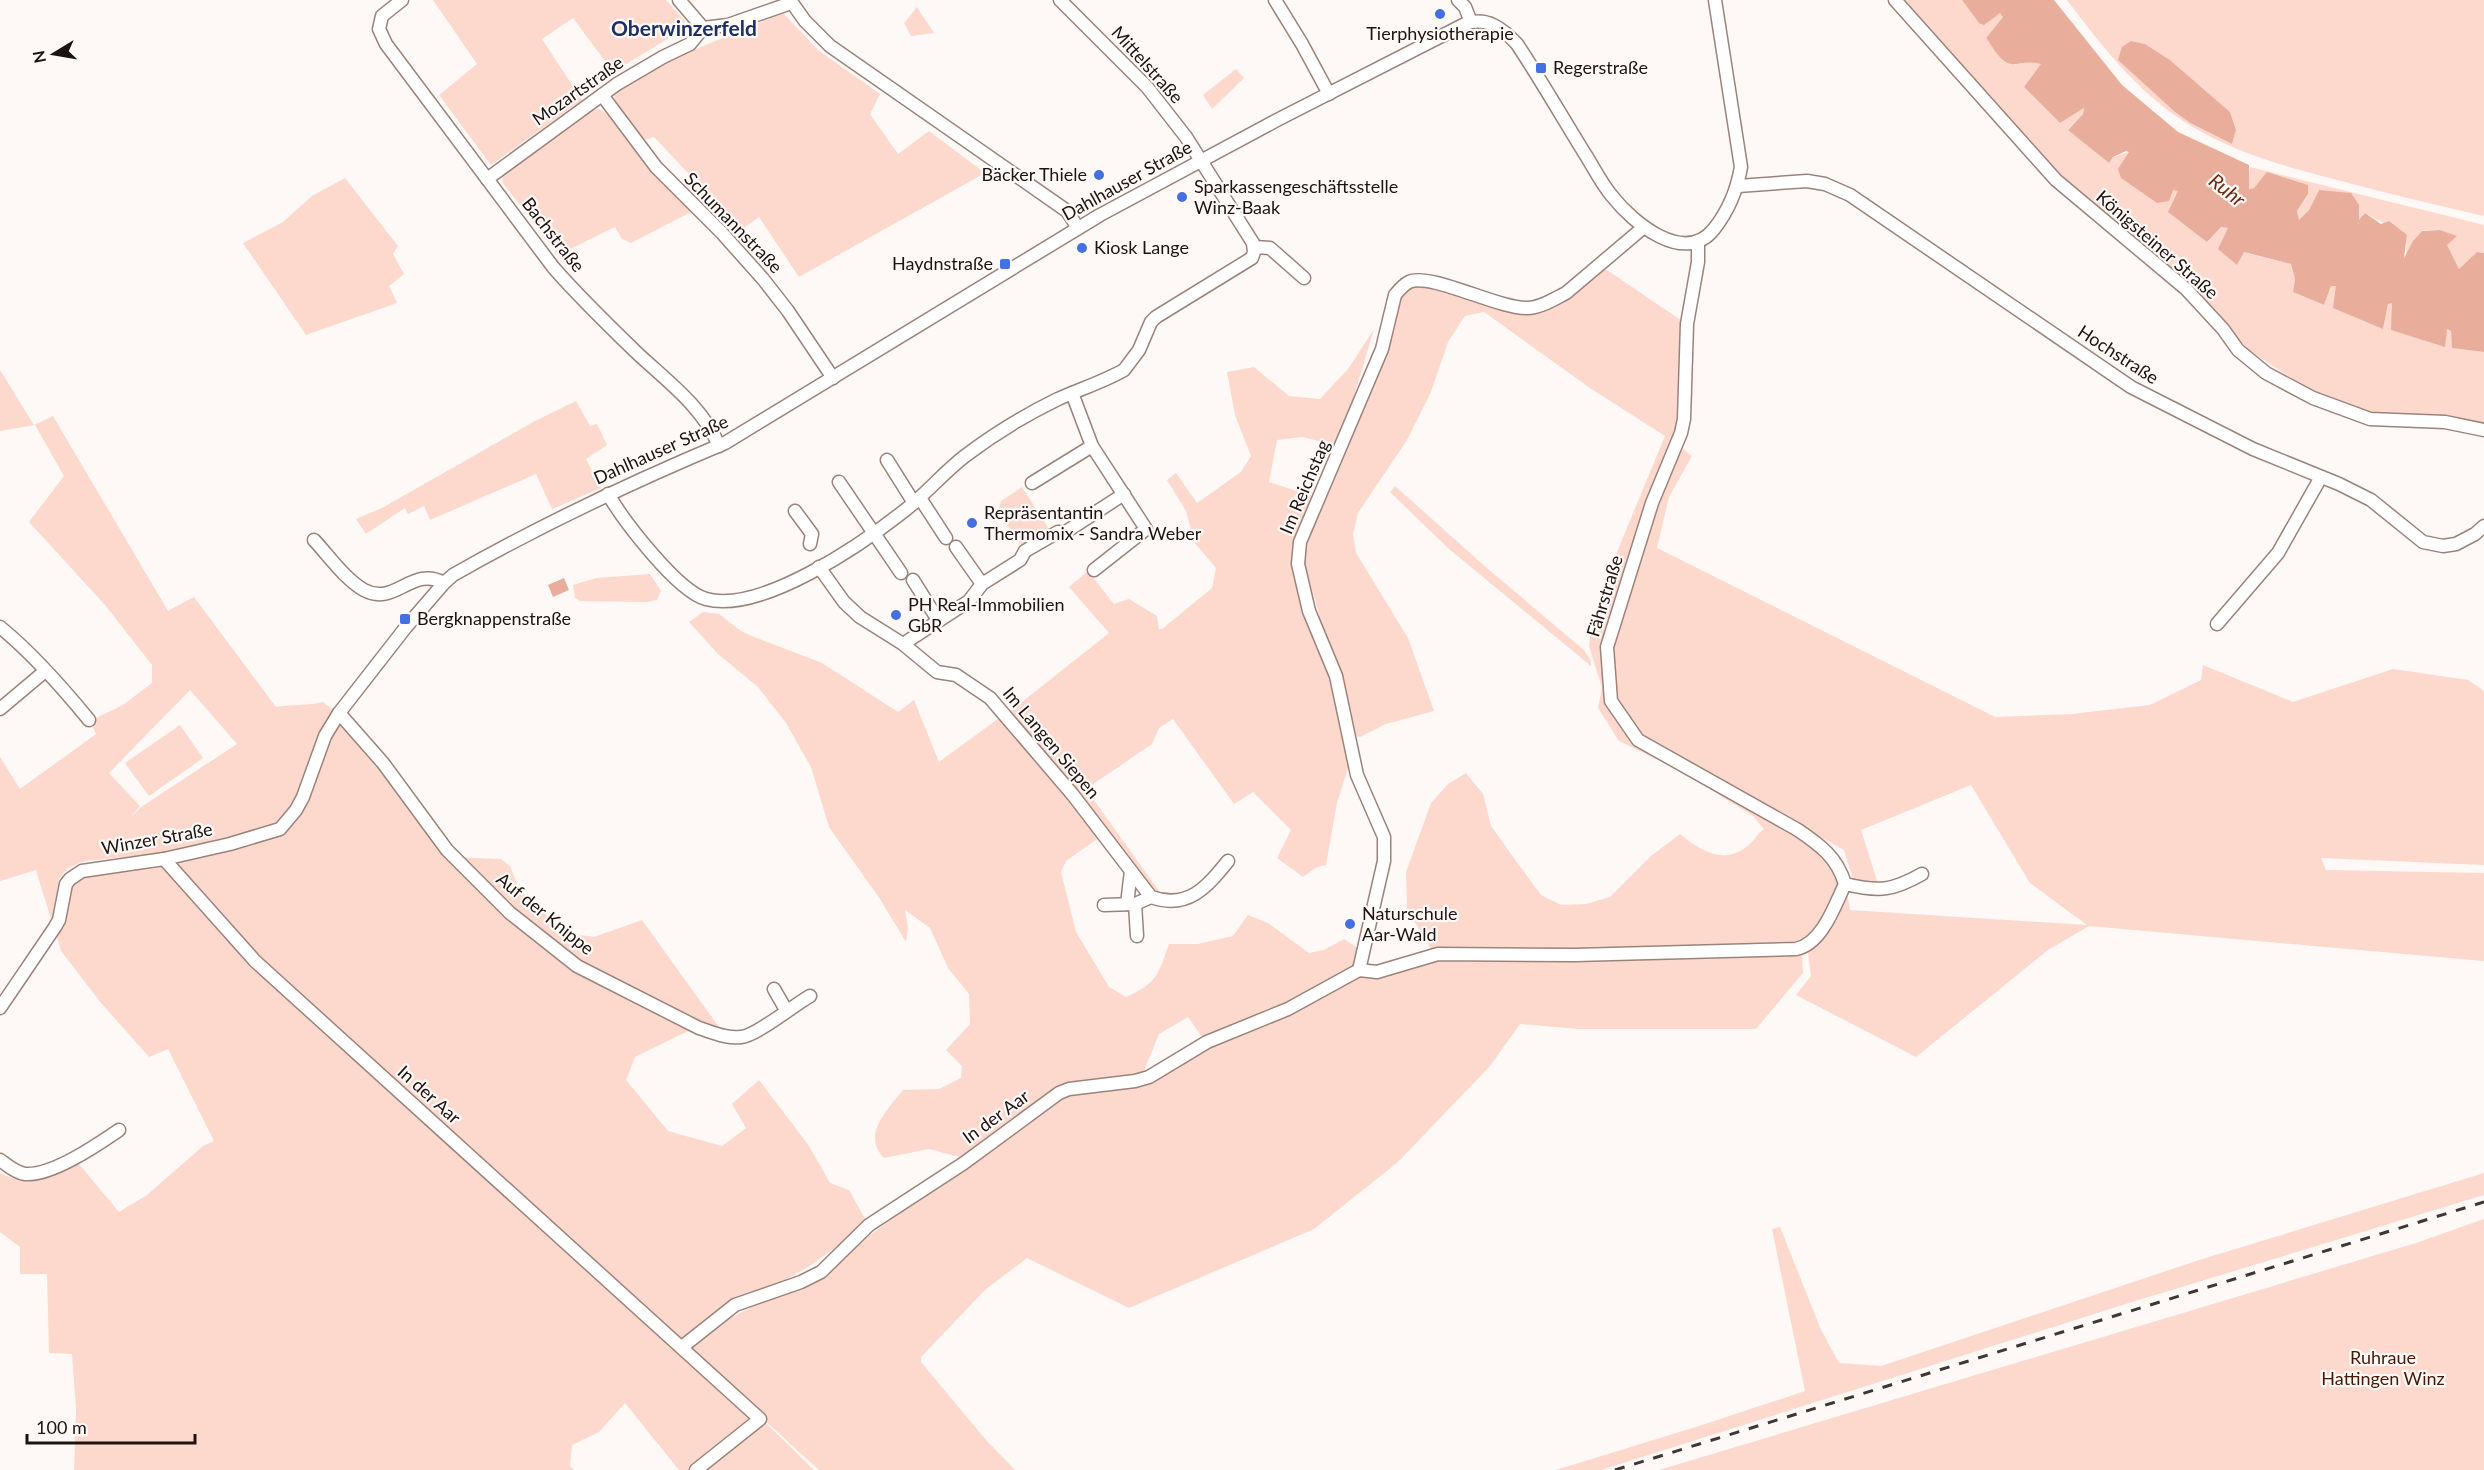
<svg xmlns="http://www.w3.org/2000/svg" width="2484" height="1470" viewBox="0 0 2484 1470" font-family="Lato,sans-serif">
<rect width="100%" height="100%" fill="#fef8f6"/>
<g fill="#fdd9cd" fill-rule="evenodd">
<path d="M433,0h233l19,21 -1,8 -71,43 -40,-54 -31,21 40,61 -91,65 -52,-70 38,-31z"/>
<path d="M1901,0h61l17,23 21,-10 3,4 -17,21 29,27 10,-4 17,3 -18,23 36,36 24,-15 -1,6 -15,15 41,34 4,-6 16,-5 49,40 29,50 14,-15 7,1 9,37 6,-13 48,12 4,15 -2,13 31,13 7,-19h5l47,43 5,-25 5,-1 52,43 1,-17 5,1 2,18 31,4v73l-9,-4 -88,-4 -71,-23 -66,-43 -50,-50 -128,-112z"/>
<path d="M2067,0h417v216c-49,-11 -98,-23 -147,-36 -50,-13 -105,-28 -149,-56 -50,-31 -86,-78 -121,-124zM2131,41l14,3 25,16 60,52 6,18 -4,14 -42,-21 -15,-11z"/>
<path d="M917,7l17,26 -23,3 -7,-13z"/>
<path d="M783,13l35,37 62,44 -10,20 28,40 31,-23 56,42 -186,104 -40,-60 -24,17 -26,-39 -55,-58 -10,3 -3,-2 -26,-36 -1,-10 70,-38z"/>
<path d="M1236,69l8,9 -32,31 -9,-14z"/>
<path d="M599,109l7,4 40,52 45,47 -60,31 -9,-4 -7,-12 -57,28 -55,-72 -1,-7 88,-65z"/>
<path d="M2250,167l234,58v28l-7,-1 -18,17 -13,-24 10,-9 -16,-6h-17l-8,9 -9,19 1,-23 -42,-22 -6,8 -40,-31 -10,20 -10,11 -2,-10 11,-16 -45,-18 -9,11 -6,1z"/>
<path d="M345,178l53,68 -5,8 11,20 -15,12 8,17 -91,32 -63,-92 40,-21 29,-26z"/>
<path d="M1604,268l78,53 -3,111 -73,216 3,53 28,41 198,113 11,32 4,23 237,15 -57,-42 -59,-98 -110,45 18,57 -24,-1 -11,-36 -205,-111 -27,-39 -3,-54 68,-202 15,12 -23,41 -12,51 338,169 77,-3 78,-9 51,-25 2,-15 90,37 100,-33 75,11 16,11v174l-163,-7 5,12 158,3v88l-395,-35 -41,24 -132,107 -120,-62 15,-19 -3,-23 -6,1 1,19 -47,56h-178l-58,-5 -30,42 -92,96 -84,67 -185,79 -102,-50 -42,32 -64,67v5l65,78 29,30h-196l-138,-126 145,-76 233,-174 84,-11 59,-37 149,-66 86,-21 -30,-50 -1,-37 25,-69 17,-19 18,-11 17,21 8,32 25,35 25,34 20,10 25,-1 24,-7 41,-41 29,-22c22,18 47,33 72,8 4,-5 6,-9 12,-13l-11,-13 -74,-46 -60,-29 -21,-33 4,-20 -13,-42 3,-26 20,-56 53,-128 -75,-48 -106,-76 -19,4 -17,26 -17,50 -24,48 -49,73 -5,21 3,19 52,85 26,73 -48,13 -26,13 -6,-2 -52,-180 105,-278 113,34z"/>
<path d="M1374,329l-35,117 -37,-9 -25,3 -8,42 43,14 -20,58 38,123 19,88 -12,38 -11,62 -9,2 -14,10 -26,-19 14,-28 -38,-38 -19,12 -61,-85 -14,9 -7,16 -66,45 78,109 -8,-4 -148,-181 101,-80 -40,-46 19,-16 26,33 15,-5 28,17 2,13h3l50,-41 4,-20 -22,-26 -8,-31 -19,-31 9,-7 21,30 44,-31 10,-16 -16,-41 -8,-43 27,-5 35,29 31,3 28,-30z"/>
<path d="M0,370l34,55 19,-9 115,195 26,-14 82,110c16,-3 31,-1 47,-5l11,9 -33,86 -27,31 -46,13 -73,13 -70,7 -17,7 -9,11 -7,43 -16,-52 -36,11v-124l20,32 76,-55 -6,-13 33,-16 29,-22v-18l-47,-60 -76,-83 35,-46 -29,-51 -35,6zM190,690l47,54 -96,63 -11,11 10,-12 -31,-33z"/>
<path d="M576,401l14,25 7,-2 10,21 -21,14 15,29 -49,21 -16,-35 -106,46 -6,-14 -16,8 -3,-6 -39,26 -10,-15 26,-11 153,-87z"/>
<path d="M1395,486l93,83 96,81 7,11v5l-142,-117 -59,-57z"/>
<path d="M1022,487l27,42 -21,12 -6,6 -24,-36 3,-10z"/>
<path d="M650,574l11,17 -4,9 -11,2 -66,-1 -5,-3 -2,-13 23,-7z"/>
<path d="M703,612l16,2 22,17 13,6 68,26 76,49 16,-12 25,62 63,-46 98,121 -34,24 -5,11 15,60 33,55 17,10c31,-14 32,-22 43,-53h29l35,-8 15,-21 20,8 41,30 15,-3 20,-11 12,8 4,7 -4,13 -70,41 -84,29 -14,-20 -29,17 -16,39 -86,17 -94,68 -34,-9 -45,9c-23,-23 4,-49 19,-68l36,-1 22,-11 1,-12 -16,-16 24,-26 -1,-30 -21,-26 -18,-40 -25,-18 3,18 -2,14 -26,-43 -51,-72 -18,-60 -25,-44 -28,-36 -41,-34 -28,-31z"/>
<path d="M339,719l110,138 52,2 9,7 9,23 36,34 25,12 14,2 48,-17 79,110 -23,-7 -10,8 -53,26 -9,23 42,51 54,15 24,-18 -14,-24 27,-24 50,66 21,37 19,7 19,34 -57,41 -130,75 133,130h-135l-54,-67 -26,29 -27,13 -2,21 4,4h-500l2,-60 -4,-56 -23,-1 -2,-79h-27v-27l-20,-15v-59c35,17 47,5 79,-9l40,48 28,-17 56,-49 11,-5 -46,-92 -19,8 -47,-53 -41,-53 -4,-14 11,-34 5,-24 84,-11 124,-37 45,-93z"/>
<path d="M180,725l23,33 -54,38 -24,-33z"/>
<path d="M2484,1173v22l-355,108 -528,167h-45l143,-44 106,-35 -33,-162 8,-2 41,103 18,33 42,3 315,-105z"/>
<path d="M2484,1219v251h-825l757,-227z"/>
</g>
<g fill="#e8ae9b">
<path d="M1962,0h92l68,85 56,47 71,33v24l5,-1 13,-16 41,13v9l-11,17 2,9 10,-10 10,-20 32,3 8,12v15l6,-7 16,11 8,-3 18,14 -3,23 9,-17 9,-10 18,-1 17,6 -10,9 12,24 18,-17 7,1v99l-32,-4 -1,-17 -4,-2 -2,18 -54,-17 1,-27 -4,1 -5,25 -50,-21 3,-22h-5l-7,19 -31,-13 2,-13 -4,-15 -47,-12 -7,13 -19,-16 10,-21 -7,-1 -14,15 -39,-30 10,-21 -5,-1 -4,11 -12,2 -36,-25 -3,-9 11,-17 -3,-1 -13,6 -4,6 -41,-33 15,-16 1,-6 -24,15 -36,-36 17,-23c-9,-2 -15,-2 -24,0 -15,3 -23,-16 -31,-26l17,-21 -3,-4 -16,12 -5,-2z"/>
<path d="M2131,41l14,3 25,16 60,52 6,18 -4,14 -42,-21 -15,-11 -57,-52 4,-13z"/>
<path d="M564,578l5,12 -16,7 -5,-12z"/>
</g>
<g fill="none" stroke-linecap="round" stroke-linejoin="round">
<g stroke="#9b837b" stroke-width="15">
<g id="street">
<path d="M402,0l-20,16 -3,13 7,15 167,223c26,30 55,58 84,86 30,28 66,54 82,93"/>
<path d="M679,0l24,28"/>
<path d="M790,0l15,21 25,25 227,158 10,7 11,17"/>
<path d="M1275,0l27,44 27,50"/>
<path d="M1458,0l7,7 6,15"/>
<path d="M1895,0l161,180 130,109 37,40 15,21 28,23 47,25 57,21 75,3 39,8"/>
<path d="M602,95l54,72 66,66 41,46 25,32 45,67"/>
<path d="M487,179l130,-95 46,-27 27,-13 13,-16 25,-3 63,-22"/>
<path d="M1738,186l69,-5 18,3 25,11 281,192 122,62 86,35 32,16 52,42 20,4 13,-2 19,-10 9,-8"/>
<path d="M1254,247l16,1 34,30"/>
<path d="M1072,393l20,53 54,83 -52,41"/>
<path d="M887,460l27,43"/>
<path d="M839,482l62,91"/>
<path d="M1032,483l60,-37"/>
<path d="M608,494c15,26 69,97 98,105 55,15 156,-55 198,-88 22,-17 39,-38 61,-55 29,-22 60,-41 93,-57 22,-10 45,-17 66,-29l15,-20 12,-28 5,-5 96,-59 2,-6 -1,-9 -67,-106 -39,-50 -87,-87"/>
<path d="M920,498l26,40"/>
<path d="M795,511l17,23 -2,10"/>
<path d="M314,540c15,16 31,39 50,50 31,17 48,-25 80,-7"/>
<path d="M956,547l26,37"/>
<path d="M819,567l25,35 16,15 43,27 34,28 19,3 34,23 83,97 78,102c37,13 56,-10 77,-36"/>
<path d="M913,580l25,40"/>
<path d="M2217,624l61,-71 43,-76"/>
<path d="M0,627c33,27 62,60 89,93"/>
<path d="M903,644l66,-43 13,-17 38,-24 5,-9 33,-19 6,1 60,-39"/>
<path d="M0,709l44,-37"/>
<path d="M339,713l44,50 64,87 63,63 67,53 122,62c13,4 28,11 42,9 15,-1 53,-32 69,-41"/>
<path d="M164,859l91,102 505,458 -64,51"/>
<path d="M1845,884c34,8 47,7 77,-10"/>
<path d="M1127,904l4,-33"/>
<path d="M1135,904l2,32"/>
<path d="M1104,905l31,-1 16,-7"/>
<path d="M1359,970l18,2 61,-18 137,1 221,-6c26,-5 39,-44 49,-65 -8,-27 -25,-39 -47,-54l-160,-90 -27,-39 -4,-54 45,-144 29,-70 3,-14 3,-95 11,-62v-20"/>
<path d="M1359,970l25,-109v-24l-27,-62 -21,-99 -27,-65 -11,-47 2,-22 82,-193 13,-54c4,-5 8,-10 14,-13 21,-10 90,27 118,26 13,0 27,-9 39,-15l78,-66"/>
<path d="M774,989l12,21"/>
<path d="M0,1008l55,-81 4,-7 7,-36 4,-5 12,-8 82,-12 66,-15 50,-15 16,-19 7,-13 22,-61 14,-23 67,-86 38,-44 9,-8c88,-50 179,-93 272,-132l375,-228 179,-96 186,-95c22,-8 38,5 52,20 24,36 45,73 68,110 9,14 16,29 27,42 21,27 73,70 102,33 15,-19 23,-39 27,-62l-26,-167"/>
<path d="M0,1160c7,5 16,13 25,14 27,2 72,-29 94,-44"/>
<path d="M682,1347l53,-42 66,-23 20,-10 48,-47 95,-62 95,-70 10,-4 66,-8 14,-4 58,-35 81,-33 71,-39"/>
</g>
</g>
<use href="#street" stroke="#fff" stroke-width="12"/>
<path stroke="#3f3734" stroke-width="3" stroke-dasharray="10 10" stroke-linecap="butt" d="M1615,1470l869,-268"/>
</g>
<g fill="#4470e2" stroke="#fef8f6" stroke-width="2">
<circle cx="1440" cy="14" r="6"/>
<rect x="1535" y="62" width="12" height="12" rx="3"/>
<circle cx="1099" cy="175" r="6"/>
<circle cx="1182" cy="197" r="6"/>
<circle cx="1082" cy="248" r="6"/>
<rect x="999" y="258" width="12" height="12" rx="3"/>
<circle cx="972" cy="523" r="6"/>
<circle cx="896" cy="615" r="6"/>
<rect x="399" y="613" width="12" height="12" rx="3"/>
<circle cx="1350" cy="924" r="6"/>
</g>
<g text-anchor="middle" stroke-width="4.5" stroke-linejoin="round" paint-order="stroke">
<g font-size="18" fill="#1d1411" stroke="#fef8f6" text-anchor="start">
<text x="1440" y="40" text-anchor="middle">Tierphysiotherapie</text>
<text x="1553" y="74">Regerstraße</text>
<text x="1087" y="181" text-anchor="end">Bäcker Thiele</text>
<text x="1194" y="193">Sparkassengeschäftsstelle<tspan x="1194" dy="21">Winz-Baak</tspan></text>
<text x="1094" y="254">Kiosk Lange</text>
<text x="993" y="270" text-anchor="end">Haydnstraße</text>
<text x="984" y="519">Repräsentantin<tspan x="984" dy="21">Thermomix - Sandra Weber</tspan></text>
<text x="908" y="611">PH Real-Immobilien<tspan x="908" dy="21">GbR</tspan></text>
<text x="417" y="625">Bergknappenstraße</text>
<text x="1362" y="920">Naturschule<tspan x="1362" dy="21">Aar-Wald</tspan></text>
</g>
<g font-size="18" fill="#1d1411" stroke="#fef8f6">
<text transform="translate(1147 65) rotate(48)" y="6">Mittelstraße</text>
<text transform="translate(578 91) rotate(-35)" y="6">Mozartstraße</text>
<text transform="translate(1127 181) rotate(-29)" y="6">Dahlhauser Straße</text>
<text transform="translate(733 223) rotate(46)" y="6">Schumannstraße</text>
<text transform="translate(553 235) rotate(52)" y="6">Bachstraße</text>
<text transform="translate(2157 245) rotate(41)" y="6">Königsteiner Straße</text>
<text transform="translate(2118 355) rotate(33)" y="6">Hochstraße</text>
<text transform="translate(661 450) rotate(-24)" y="6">Dahlhauser Straße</text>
<text transform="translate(1305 487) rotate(-67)" y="6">Im Reichstag</text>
<text transform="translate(1605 596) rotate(-73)" y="6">Fährstraße</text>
<text transform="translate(1051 743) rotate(50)" y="6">Im Langen Siepen</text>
<text transform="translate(157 839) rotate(-10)" y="6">Winzer Straße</text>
<text transform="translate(545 914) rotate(39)" y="6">Auf der Knippe</text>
<text transform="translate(429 1095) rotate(42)" y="6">In der Aar</text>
<text transform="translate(996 1117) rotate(-36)" y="6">In der Aar</text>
</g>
<g font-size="18" fill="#4a1705" stroke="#fef8f6">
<text x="2383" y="1364">Ruhraue<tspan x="2383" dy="21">Hattingen Winz</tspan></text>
</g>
<g font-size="20" font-style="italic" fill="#6f2b12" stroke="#fef8f6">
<text transform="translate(2227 190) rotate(38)" y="7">Ruhr</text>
</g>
<g font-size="21" font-weight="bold" fill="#1b3067" stroke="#fef8f6">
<text x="684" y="36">Oberwinzerfeld</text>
</g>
</g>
<g transform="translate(54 54) rotate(259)" stroke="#fef8f6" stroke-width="4.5" paint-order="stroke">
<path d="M0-4.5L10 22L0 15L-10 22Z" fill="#1d1411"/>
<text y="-9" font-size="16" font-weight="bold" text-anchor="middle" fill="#1d1411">N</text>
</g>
<path d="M27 1434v9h168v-9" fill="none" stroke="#1d1411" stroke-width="3"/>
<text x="36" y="1434" font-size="18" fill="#1d1411" stroke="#fef8f6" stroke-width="4.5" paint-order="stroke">100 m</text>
</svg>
